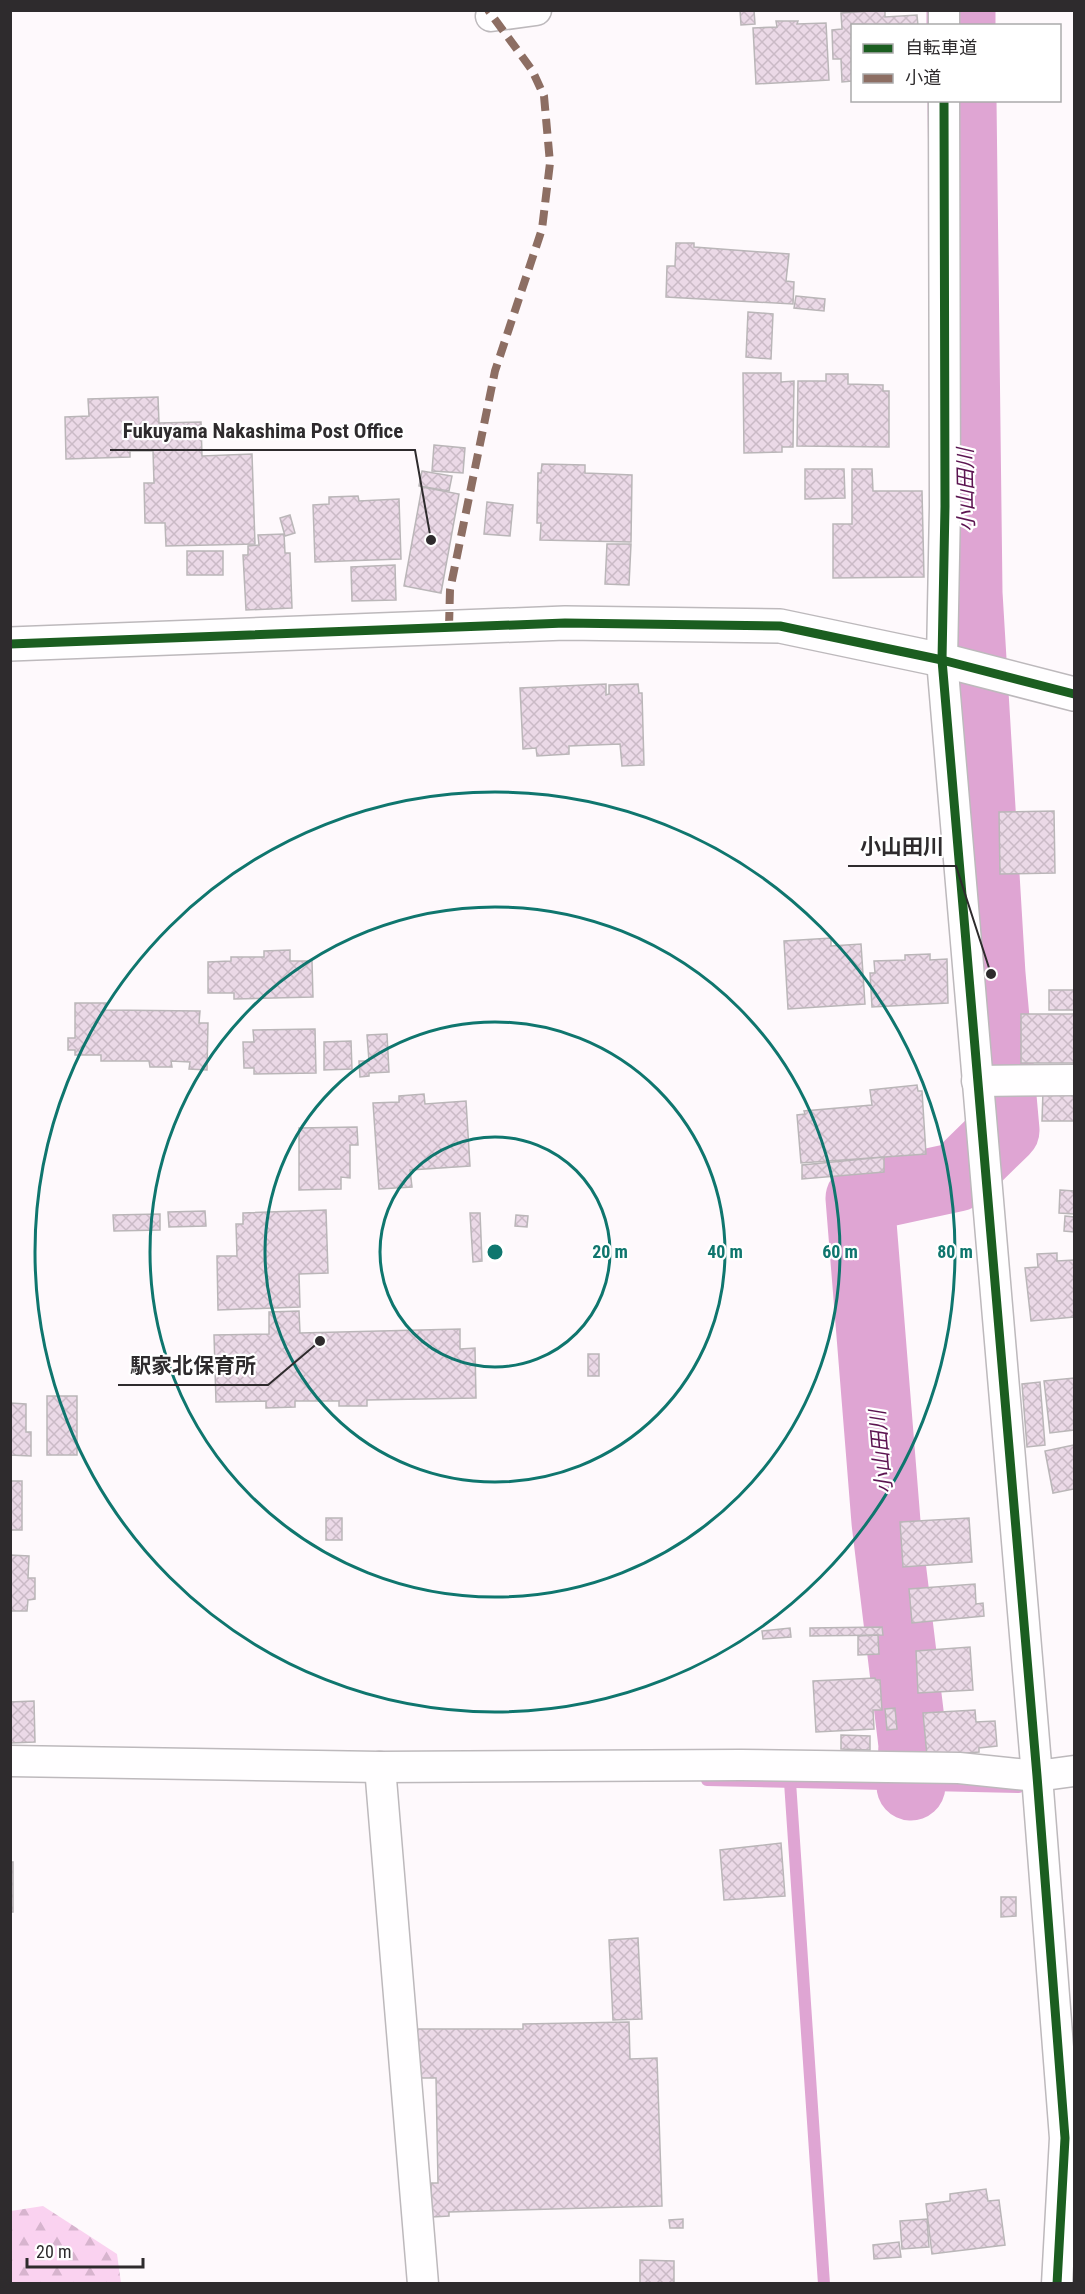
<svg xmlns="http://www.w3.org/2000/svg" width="1085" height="2294" viewBox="0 0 1085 2294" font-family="'Roboto Condensed','Noto Sans JP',sans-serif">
<defs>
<pattern id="forest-firs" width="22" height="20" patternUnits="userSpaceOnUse" patternTransform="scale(1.5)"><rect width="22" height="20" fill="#fad2f0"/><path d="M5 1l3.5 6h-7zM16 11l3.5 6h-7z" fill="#d7b4ce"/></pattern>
<pattern id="building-cross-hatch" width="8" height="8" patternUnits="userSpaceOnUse" patternTransform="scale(1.5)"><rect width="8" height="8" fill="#ebd9e7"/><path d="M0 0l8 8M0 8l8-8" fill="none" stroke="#cabac6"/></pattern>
</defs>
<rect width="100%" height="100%" fill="#fef9fc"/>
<path fill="url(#forest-firs)" d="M43,2206l74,48 4,29h-110v-72z"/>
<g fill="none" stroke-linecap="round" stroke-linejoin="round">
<g stroke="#dfa5d3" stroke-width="12">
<path d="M707,1780l312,7"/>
<path d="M790,1782l34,502"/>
</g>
<g stroke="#dfa5d3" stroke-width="69">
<path d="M961,10v16"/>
<path d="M911,1786l2,-41 -27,-223 -26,-324 97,-21 48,-47 -14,-156 -23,-381 -6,-493"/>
</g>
</g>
<g fill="url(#building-cross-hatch)" stroke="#bab6b8" stroke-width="1.5">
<path d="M740,10h14l1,14 -14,1z"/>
<path d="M885,10v7l32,-2 1,11h-66v55l-10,1 -1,-23h-8l-1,-29 10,-1 -1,-16z"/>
<path d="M776,21h22l-1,3 29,-1 3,57 -73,4 -3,-56 24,-1z"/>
<path d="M676,243h18v4l95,7 -3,27 8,1 -1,22 -127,-7 1,-31h8z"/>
<path d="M796,296l29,3 -1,12 -30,-3z"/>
<path d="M748,312l25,2 -2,45 -25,-2z"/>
<path d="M743,373h38v9l13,-1 -1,66h-11v5l-38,1z"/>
<path d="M826,374h22v10l35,1v6h6v56l-92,-1 1,-65h28z"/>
<path d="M158,397l1,26 42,-1 1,34 50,-2 3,90 -89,2 -1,-23h-20l-1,-40h10l-1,-32h-23v6l-64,2 -1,-42 24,-1 -1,-17z"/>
<path d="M434,445l31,3 -2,25 -31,-2z"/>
<path d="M542,464l43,1v8l47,2 -1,67 -91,-2 1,-17h-4l1,-50h3z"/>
<path d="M805,469h39l1,29 -40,1z"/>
<path d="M852,469h20l1,22h49l2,86 -91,1v-54h19z"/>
<path d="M422,471l30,5 -3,15 -30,-5z"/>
<path d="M422,487l37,7 -18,99 -37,-7z"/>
<path d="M358,496l1,5 40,-2 2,60 -86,3 -2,-57 16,-1v-7z"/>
<path d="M487,502l26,3 -3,31 -26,-2z"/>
<path d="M290,515l5,18 -10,3 -5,-18z"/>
<path d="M284,534l1,19h5l2,55 -46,2 -3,-55h5v-9l11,-1 -1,-10z"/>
<path d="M607,544h24l-2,41 -24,-1z"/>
<rect x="187" y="551" width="36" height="24"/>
<path d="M395,565l1,35 -44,1 -1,-34z"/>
<path d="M606,684v11l3,-1v-9l29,-1 1,9h3l2,72 -22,1 -2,-22 -51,2v8l-32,2 -1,-8 -13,1 -3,-61z"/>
<path d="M1054,811l1,62 -55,1 -1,-62z"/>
<path d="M831,938v8l30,-2 4,60 -77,5 -4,-68z"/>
<path d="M290,950v11h22l1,36 -79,2v-6h-26v-31l23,-1v-4h33v-6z"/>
<path d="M930,954v6l17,-1 1,44 -76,4 -2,-34h5l-1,-12 31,-1v-5z"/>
<rect x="1049" y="990" width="25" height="20"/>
<path d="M75,1003h31l-1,7 95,1 -1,12h9l-1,47 -18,-1 1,-7 -19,-1 1,6h-22l-1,-6h-48v-6h-26v-5h-7v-12h7z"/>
<rect x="1021" y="1014" width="53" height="49"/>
<path d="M315,1029l1,44 -62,1v-6h-10l-1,-26h11l-1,-12z"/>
<path d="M387,1034l2,38 -20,1v3l-9,1 -1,-16h10l-2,-26z"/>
<path d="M351,1041l1,28 -28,1v-28z"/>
<path d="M917,1085l1,6h4l4,63 -125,9 -4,-48 8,-1 -1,-3 68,-6 -2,-15z"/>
<path d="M1043,1091l31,1v29h-32z"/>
<path d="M424,1094l1,10 41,-3 4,65 -60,4 2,17 -33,2 -6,-86 26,-1v-6z"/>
<path d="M357,1127l1,18h-8v33l-9,-1v12l-42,1v-62z"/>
<path d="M884,1157v15l-82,7v-14z"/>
<path d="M1060,1190l14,1v23l-15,-1z"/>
<path d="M326,1210l2,63 -29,1 1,33 -82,3 -1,-54h20l-1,-32h7v-11z"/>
<path d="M205,1211l1,15 -37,1 -1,-15z"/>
<path d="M470,1213h10l2,48 -9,1z"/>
<path d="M160,1214v16l-46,1 -1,-16z"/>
<path d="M516,1215l12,1 -1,11 -12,-1z"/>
<path d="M1065,1216l9,1v15l-10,-1z"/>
<path d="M1057,1253v8l17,-1v57l-43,4 -6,-53 13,-1 -1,-13z"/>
<path d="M299,1311l1,22 160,-4v20l15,-1 1,50 -109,2v6h-28v-5h-44v6l-29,1v-7l-50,1 -2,-67 55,-1v-22z"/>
<rect x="588" y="1354" width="11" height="22"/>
<path d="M1074,1378v52l-24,3 -6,-52z"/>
<path d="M1040,1382l5,63 -18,2 -5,-63z"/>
<rect x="47" y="1396" width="30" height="59"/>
<path d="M10,1403l16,1v28h5v24l-21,-1z"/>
<path d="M1074,1445v44l-21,4 -8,-42z"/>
<rect x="10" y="1481" width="12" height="49"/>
<rect x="326" y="1518" width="16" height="22"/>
<path d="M969,1518l3,44 -69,5 -3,-45z"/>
<path d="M10,1555l19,1 -1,22h7v21l-7,1 -1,11h-17z"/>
<path d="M975,1584l1,20 7,-1 1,13 -72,7 -3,-34z"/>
<path d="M882,1627l1,8 -73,1v-8z"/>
<path d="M790,1628l1,9 -28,2 -1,-8z"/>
<path d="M878,1635l1,19 -21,1v-19z"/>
<path d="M970,1647l3,43 -55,3 -2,-42z"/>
<path d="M875,1678l1,2h4l2,30h-9l1,19 -58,3 -3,-51z"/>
<path d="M34,1701l1,41 -25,1v-41z"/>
<path d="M895,1708l2,21 -10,1 -2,-21z"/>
<path d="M975,1710l1,12 19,-1 2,25 -18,2v4l-52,4 -4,-43z"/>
<path d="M841,1735l29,1v14l-29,-1z"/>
<path d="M781,1843l4,53 -61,4 -4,-50z"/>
<rect x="10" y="1862" width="3" height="50"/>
<path d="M1001,1897h15v19l-15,1z"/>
<path d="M638,1938l4,81 -29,1 -4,-80z"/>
<path d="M629,2022l1,37 27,-1 5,148 -213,6v4l-17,1 -1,-34h7l-2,-105h-20v-49h107v-5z"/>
<path d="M986,2189l2,12 11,-1 6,45 -73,9 -6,-50 24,-3v-7z"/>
<path d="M683,2219v9h-13l-1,-8z"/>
<path d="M927,2219l2,28 -27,2 -2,-28z"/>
<path d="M899,2242l2,15 -27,2 -1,-14z"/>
<path d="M640,2260l34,1v23h-34z"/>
</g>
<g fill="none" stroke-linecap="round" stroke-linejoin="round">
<g stroke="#bdb9bc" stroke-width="33">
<g id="minor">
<path d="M944,10v16"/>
<path d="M491,16l45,-6"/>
<path d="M944,100l1,406 -3,154 95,1116 28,362 -8,146"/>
<path d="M977,1081l97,-1"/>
<path d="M10,1761l370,6 361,-2 218,3 78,8 37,-5"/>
<path d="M380,1767l43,517"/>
</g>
</g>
<g stroke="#bdb9bc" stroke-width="36">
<path id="tertiary" d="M10,644l555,-21 215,3 162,34 132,34"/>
</g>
<use href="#minor" stroke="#fffeff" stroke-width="30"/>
<use href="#tertiary" stroke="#fffeff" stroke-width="33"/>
<path stroke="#8d6e63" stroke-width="8" stroke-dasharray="15 8" stroke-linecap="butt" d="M449,627l1,-37 45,-219 47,-142 8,-66 -6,-67 -12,-26 -44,-60"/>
<g stroke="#fff" stroke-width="13">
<g id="cycleway">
<path d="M944,100l1,406 -3,154 95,1116 28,362 -8,146"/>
<path d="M10,644l555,-21 215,3 162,34 132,34"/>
</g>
</g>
<use href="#cycleway" stroke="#1b5e20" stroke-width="9"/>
</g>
<g fill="none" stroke="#0f766e" stroke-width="3">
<circle cx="495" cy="1252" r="115"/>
<circle cx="495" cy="1252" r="230"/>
<circle cx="495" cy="1252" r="345"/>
<circle cx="495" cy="1252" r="460"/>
</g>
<g text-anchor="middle" stroke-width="4.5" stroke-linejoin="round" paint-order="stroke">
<g font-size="21" font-style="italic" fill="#5c1451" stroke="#fff">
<text transform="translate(966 490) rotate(-91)" y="7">小山田川</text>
<text transform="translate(881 1452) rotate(-95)" y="7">小山田川</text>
</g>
</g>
<circle cx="495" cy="1252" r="9" fill="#0f766e" stroke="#fff" stroke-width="3"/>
<g font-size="18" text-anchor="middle" font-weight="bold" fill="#0f766e" stroke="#fff" stroke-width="4.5" stroke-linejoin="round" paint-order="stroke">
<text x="610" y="1258">20 m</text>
<text x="725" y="1258">40 m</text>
<text x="840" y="1258">60 m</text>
<text x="955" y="1258">80 m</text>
</g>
<path fill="none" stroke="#2e2b2d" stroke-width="2" d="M431 540L415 450H110M991 974L956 866H848M320 1341L268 1385H118"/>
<g fill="#2e2b2d" stroke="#fff" stroke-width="2">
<circle cx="431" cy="540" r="6"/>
<circle cx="991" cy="974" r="6"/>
<circle cx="320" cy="1341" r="6"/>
</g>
<g font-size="21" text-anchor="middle" font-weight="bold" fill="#2e2b2d" stroke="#fff" stroke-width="4.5" stroke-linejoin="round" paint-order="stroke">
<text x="263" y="438">Fukuyama Nakashima Post Office</text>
<text x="902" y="854">小山田川</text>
<text x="193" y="1373">駅家北保育所</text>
</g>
<rect width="1085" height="2294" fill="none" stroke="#2e2b2d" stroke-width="24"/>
<rect x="851" y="24" width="210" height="78" fill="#ffffff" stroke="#abaaab" stroke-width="1.5"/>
<rect x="863" y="44" width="30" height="9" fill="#1b5e20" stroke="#abaaab" stroke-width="1.5"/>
<text x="905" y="54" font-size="18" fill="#2e2b2d">自転車道</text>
<rect x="863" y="74" width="30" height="9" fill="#8d6e63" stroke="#abaaab" stroke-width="1.5"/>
<text x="905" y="84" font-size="18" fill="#2e2b2d">小道</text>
<path d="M27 2258v9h116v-9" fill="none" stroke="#2e2b2d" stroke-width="3"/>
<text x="36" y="2258" font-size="18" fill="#2e2b2d" stroke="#ffffff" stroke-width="4.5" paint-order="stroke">20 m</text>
</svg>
